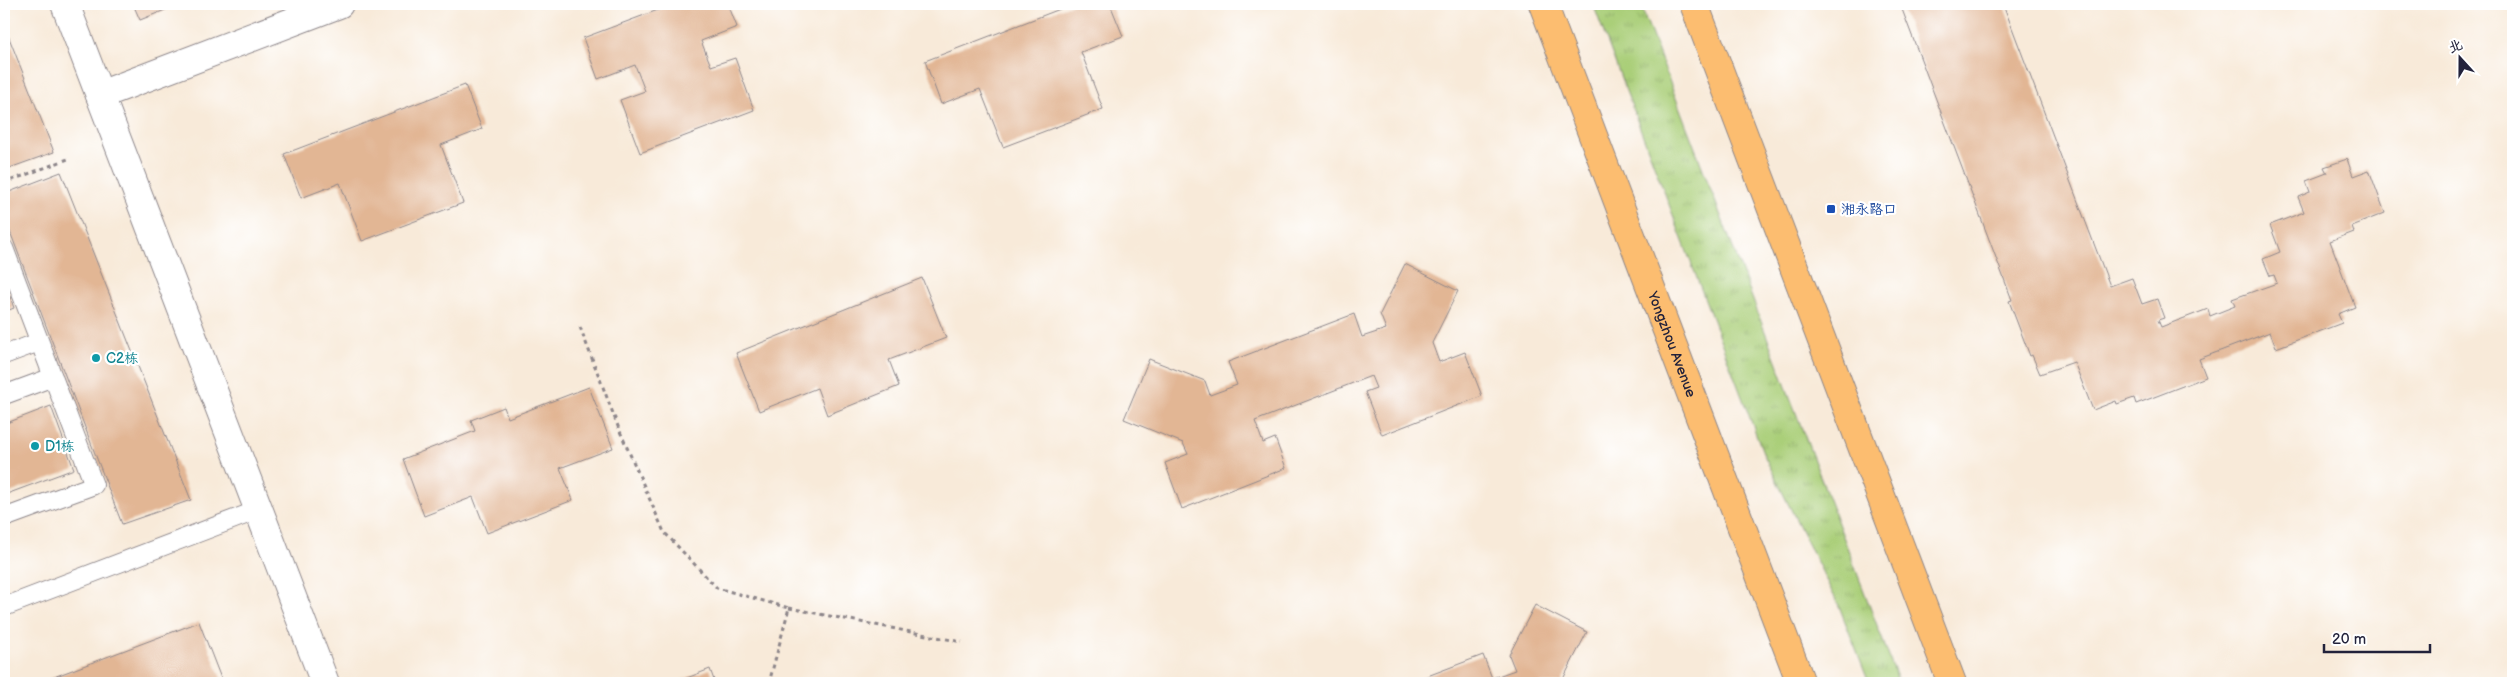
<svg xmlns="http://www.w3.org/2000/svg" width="2517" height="687" viewBox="0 0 2517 687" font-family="'Balsamiq Sans','LXGW WenKai TC',sans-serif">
<defs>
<pattern id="grass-tufts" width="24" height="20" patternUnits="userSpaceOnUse" patternTransform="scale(1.25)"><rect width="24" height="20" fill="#aacf79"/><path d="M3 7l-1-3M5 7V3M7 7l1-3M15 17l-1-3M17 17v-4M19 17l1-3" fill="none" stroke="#92b16a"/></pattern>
</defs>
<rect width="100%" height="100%" fill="#fff"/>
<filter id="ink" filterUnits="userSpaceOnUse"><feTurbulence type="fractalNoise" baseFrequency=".02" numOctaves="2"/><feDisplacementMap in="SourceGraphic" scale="10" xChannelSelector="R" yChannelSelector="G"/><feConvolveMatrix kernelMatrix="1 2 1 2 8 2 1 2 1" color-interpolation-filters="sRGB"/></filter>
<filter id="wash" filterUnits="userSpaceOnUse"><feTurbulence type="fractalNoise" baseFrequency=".0096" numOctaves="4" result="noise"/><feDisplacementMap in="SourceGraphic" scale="20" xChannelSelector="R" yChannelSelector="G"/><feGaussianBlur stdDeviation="1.12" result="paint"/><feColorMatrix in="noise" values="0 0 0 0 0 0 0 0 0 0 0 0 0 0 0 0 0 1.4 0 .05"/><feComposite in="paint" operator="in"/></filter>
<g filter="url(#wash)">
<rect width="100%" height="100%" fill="#f8ead9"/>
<path fill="url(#grass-tufts)" stroke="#66785a" d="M1593,4h47l259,679h-30l-30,-77 -75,-151z"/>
<g id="blocks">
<g fill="#e2b694">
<path d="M133,4h47l-40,16z"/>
<path d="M674,4h54l9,23 -36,14 10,25 24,-8 19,52 -114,43 -20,-53 25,-9 -10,-26 -37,14 -15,-41z"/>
<path d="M1073,4h37l13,32 -42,16 22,57 -100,38 -23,-58 -39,15 -16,-43z"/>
<path d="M1900,4h103l107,282 22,-8 10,26 15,-5 7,19 -6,2 3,7 47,-18 2,7 25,-10 -3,-7 45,-16 -3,-8 -4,1 -7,-17 17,-7 -10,-27 34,-13 -6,-15 12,-5 -4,-11 21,-8 -3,-6 23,-8 6,17 16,-6 16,43 -33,13 2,6 -24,9 25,66 -17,7 4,9 -66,25 -6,-16 -71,27 7,18 -70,27 -2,-6 -17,6 -1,-3 -23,9 -19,-48 -34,12 -8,-19 -2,1 -21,-55 3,-1z"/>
<path d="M4,25l50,127 -50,18z"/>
<path d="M465,85l17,44 -41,16 22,58 -101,38 -22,-58 -39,15 -17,-44z"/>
<path d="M61,172l130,328 -69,24 -118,-308v-22z"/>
<path d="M1405,264l53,27 -26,52 7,19 26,-10 17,44 -100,39 -17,-43 11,-4 -5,-12 -116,45 8,22 12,-5 11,30 -104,41 -17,-46 23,-9 -5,-11 -59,-24 25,-60 56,22 5,14 27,-10 -9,-23 126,-48 8,23 24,-8 -6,-15z"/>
<path d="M922,278l24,60 -57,22 10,26 -72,29 -10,-27 -58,23 -23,-58z"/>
<path d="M4,280l10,28 -10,4z"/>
<path d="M589,387l24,61 -53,20 13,32 -86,33 -14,-36 -49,19 -21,-57 72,-28 -4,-11 33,-13 4,11z"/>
<path d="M51,406l23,63 -70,26v-71z"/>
<path d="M1535,605l52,27 -26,51h-152l74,-28 9,23 23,-8 -6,-15z"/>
<path d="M199,622l23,59 -7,2h-177z"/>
<path d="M710,669l5,14h-41z"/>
</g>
</g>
</g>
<g filter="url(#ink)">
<use href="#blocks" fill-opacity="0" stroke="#8d868a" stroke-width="1"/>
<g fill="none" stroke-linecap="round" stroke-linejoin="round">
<g stroke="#8d868a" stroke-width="20">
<g id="lane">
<path d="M4,248l90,237 -90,33"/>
<path d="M4,355l35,-13"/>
<path d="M4,395l49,-18"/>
<path d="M4,607l254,-97"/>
</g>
</g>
<g stroke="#8d868a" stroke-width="30">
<g id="street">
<path d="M65,4l260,679"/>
<path d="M100,95l239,-91"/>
</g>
</g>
<g stroke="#8d868a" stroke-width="30">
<g id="primary">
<path id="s1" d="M1543,4l258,679"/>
<path d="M1694,4l258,679"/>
</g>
</g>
<g stroke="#8d868a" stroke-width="3" stroke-dasharray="4 4" stroke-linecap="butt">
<path d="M4,183l64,-24"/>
<path d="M580,327l39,102 45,103 53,56 72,20 -20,75"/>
<path d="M789,608l173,34"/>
</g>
<use href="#lane" stroke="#fff" stroke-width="18"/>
<use href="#street" stroke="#fff" stroke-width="28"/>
<use href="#primary" stroke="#fcbd6f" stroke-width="28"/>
</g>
</g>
<rect fill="#1a4fb4" stroke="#fff" stroke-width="2" x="1826" y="204" width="10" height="10" rx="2.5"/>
<g fill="#0f9aa8" stroke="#fff" stroke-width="2">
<circle cx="96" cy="358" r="5"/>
<circle cx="35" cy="446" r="5"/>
</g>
<g text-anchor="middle" stroke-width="4.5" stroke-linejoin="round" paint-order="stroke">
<g font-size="14" fill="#164399" stroke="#fff" text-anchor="start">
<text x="1841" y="214">湘永路口</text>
</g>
<g font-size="14" fill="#22223b" stroke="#fff">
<text dy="5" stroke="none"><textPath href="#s1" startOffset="364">Yongzhou Avenue</textPath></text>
</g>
<g font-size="14" fill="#0d838f" stroke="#fff" text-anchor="start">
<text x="106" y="363">C2栋</text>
<text x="45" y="451">D1栋</text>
</g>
</g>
<rect width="2517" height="687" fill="none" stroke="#fff" stroke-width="20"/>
<g transform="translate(2460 58) rotate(339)" stroke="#ffffff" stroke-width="4" paint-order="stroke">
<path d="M0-4L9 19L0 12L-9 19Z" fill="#22223b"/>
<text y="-8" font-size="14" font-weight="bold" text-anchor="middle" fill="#22223b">北</text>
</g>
<path d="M2324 644v8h106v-8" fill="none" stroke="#22223b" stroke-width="2.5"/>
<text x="2332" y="644" font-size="15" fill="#22223b" stroke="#ffffff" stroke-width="4" paint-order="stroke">20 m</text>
</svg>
